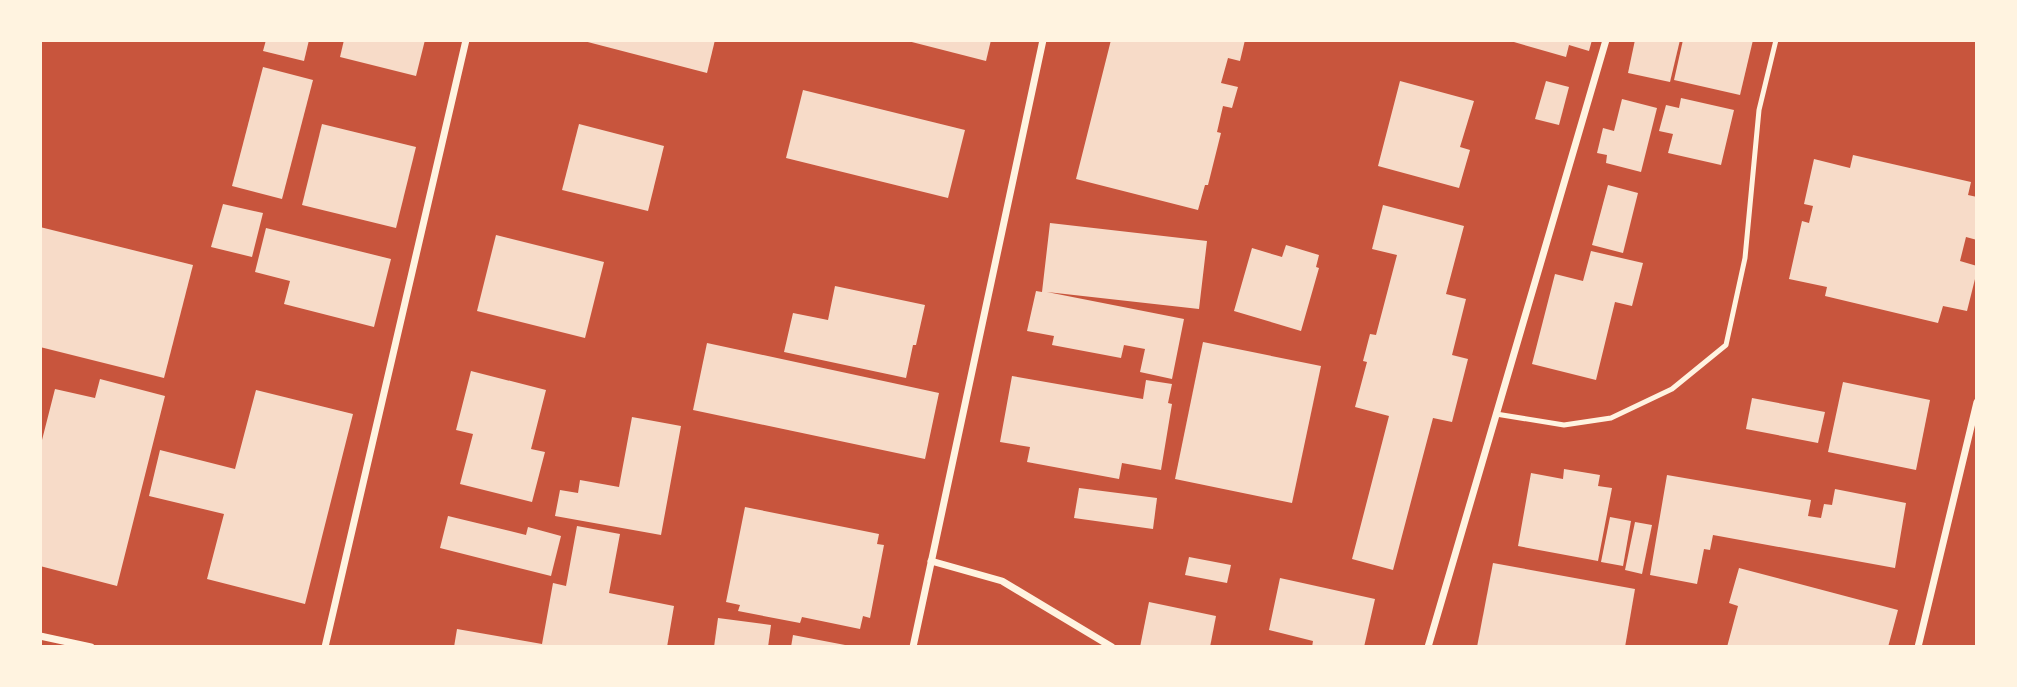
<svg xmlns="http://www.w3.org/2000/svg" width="2017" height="687" viewBox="0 0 2017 687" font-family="'Golos Text',sans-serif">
<rect width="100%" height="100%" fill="#c8553d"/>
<g fill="#f7dbc8">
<path d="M266,40h43l-5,21 -41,-10z"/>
<path d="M344,40h81l-9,36 -76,-19z"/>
<path d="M580,40h135l-8,33z"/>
<path d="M904,40h87l-5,21z"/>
<path d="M1111,40h134l-5,21 -12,-3 -7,25 17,4 -6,21 -9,-2 -6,26 4,1 -13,52h-3l-7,25 -122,-31z"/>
<path d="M1507,40h85l-3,11 -20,-6 -3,12z"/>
<path d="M1635,40h45l-10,42 -42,-9z"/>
<path d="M1683,40h70l-13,55 -66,-15z"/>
<path d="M263,67l50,13 -31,119 -50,-13z"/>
<path d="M1400,81l74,20 -14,46 10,3 -11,38 -81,-22z"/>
<path d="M1546,81l23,6 -10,38 -24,-6z"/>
<path d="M803,90l162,40 -17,68 -162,-40z"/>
<path d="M1681,98l53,12 -13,55 -53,-12 5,-19 -14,-3 7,-26 13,3z"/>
<path d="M1622,99l35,9 -16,64 -35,-9 1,-8 -10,-2 6,-25 11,3z"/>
<path d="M322,124l94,23 -20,81 -94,-23z"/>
<path d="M579,124l85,22 -16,65 -86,-21z"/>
<path d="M1853,155l118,27 -3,13 9,2v43l-11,-3 -6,24 17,5v5l-10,40 -24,-5 -5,17 -113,-27 2,-9 -38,-8 13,-58 7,2 4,-17 -9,-2 10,-45 36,9z"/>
<path d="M1608,185l30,8 -15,60 -31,-8z"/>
<path d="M223,204l40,9 -11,44 -41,-10z"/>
<path d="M1383,205l81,21 -18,68 20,5 -14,56 16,4 -16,63 -19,-4 -40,152 -41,-11 37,-143 -34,-9 12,-45 -4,-1 7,-27 6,1 21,-80 -25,-6z"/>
<path d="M1050,223l157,18 -8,68 -152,-17 137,27 -12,60 -32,-7 5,-23 -21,-4 -3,13 -69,-13 2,-9 -27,-5 9,-40 6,1z"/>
<path d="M40,227l153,38 -29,113 -124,-31z"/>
<path d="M266,228l125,31 -17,68 -90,-23 6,-23 -35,-9z"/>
<path d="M496,235l108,27 -19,76 -108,-27z"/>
<path d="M1286,245l33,10 -3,12 3,1 -18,63 -67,-20 18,-63 30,9z"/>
<path d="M1591,251l52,12 -11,43 -17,-4 -19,78 -64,-16 23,-90 28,7z"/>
<path d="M835,286l90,19 -9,40h-3l-7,33 -122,-26 9,-39 35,7z"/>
<path d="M1203,342l118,24 -29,137 -117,-24z"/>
<path d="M707,343l232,50 -14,66 -232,-49z"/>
<path d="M471,371l75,19 -15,59 14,3 -13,50 -72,-18 13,-50 -17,-4z"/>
<path d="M1012,376l131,23 3,-19 26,4 -4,19 4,1 -11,66 -39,-7 -3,16 -92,-17 3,-15 -30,-5z"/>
<path d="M100,379l65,17 -48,190 -77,-20v-127l2,1 13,-51 40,9z"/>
<path d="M1843,382l87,18 -14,70 -88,-18z"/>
<path d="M256,390l97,24 -48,190 -98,-25 17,-65 -75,-18 11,-46 75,19z"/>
<path d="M1752,398l73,14 -7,31 -72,-14z"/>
<path d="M632,417l49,9 -20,109 -106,-19 5,-26 18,3 2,-13 39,7z"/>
<path d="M1564,469l36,6 -2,11 14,2 -14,73 -80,-15 13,-73 32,6z"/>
<path d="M1667,475l144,25 -3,16 13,2 3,-14 8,1 3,-16 71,14 -11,65 -182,-33 -3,15 -6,-1 -7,35 -47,-9z"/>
<path d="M1079,488l78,10 -4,31 -79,-11z"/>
<path d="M745,507l134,27 -2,10 7,1 -14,73 -7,-2 -3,13 -58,-12 -2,6 -62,-12 2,-6 -14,-3z"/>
<path d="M448,516l78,19 2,-8 33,9 -10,40 -111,-28z"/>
<path d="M1610,517l21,4 -8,45 -22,-4z"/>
<path d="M1635,522l17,3 -10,49 -17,-4z"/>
<path d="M577,526l43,8 -11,59 65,13 -7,41h-213l3,-18 85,15 11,-61 13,3z"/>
<path d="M1189,557l42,8 -4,18 -42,-8z"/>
<path d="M1493,563l142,26 -10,58h-148z"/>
<path d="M1739,568l159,42 -10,37h-161l11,-41 -9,-3z"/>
<path d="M1280,578l95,21 -11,48h-52l1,-6 -44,-11z"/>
<path d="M1149,602l67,14 -6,31h-70z"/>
<path d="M718,618l53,7 -3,22h-54z"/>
<path d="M793,635l52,10v2h-54z"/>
</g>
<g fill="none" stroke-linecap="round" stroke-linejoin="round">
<path stroke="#fff3e0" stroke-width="5" d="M1496,414l68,11 47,-7 61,-29 54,-44 19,-87 14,-148 17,-70"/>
<g stroke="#fff3e0" stroke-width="7">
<path d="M931,561l71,20 110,66"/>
<path d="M40,636l51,11"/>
<path d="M325,647l141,-607"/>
<path d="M913,647l130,-607"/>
<path d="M1428,647l178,-607"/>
<path d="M1918,647l59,-245"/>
</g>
</g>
<rect width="2017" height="687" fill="none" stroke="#fff3e0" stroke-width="84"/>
</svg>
